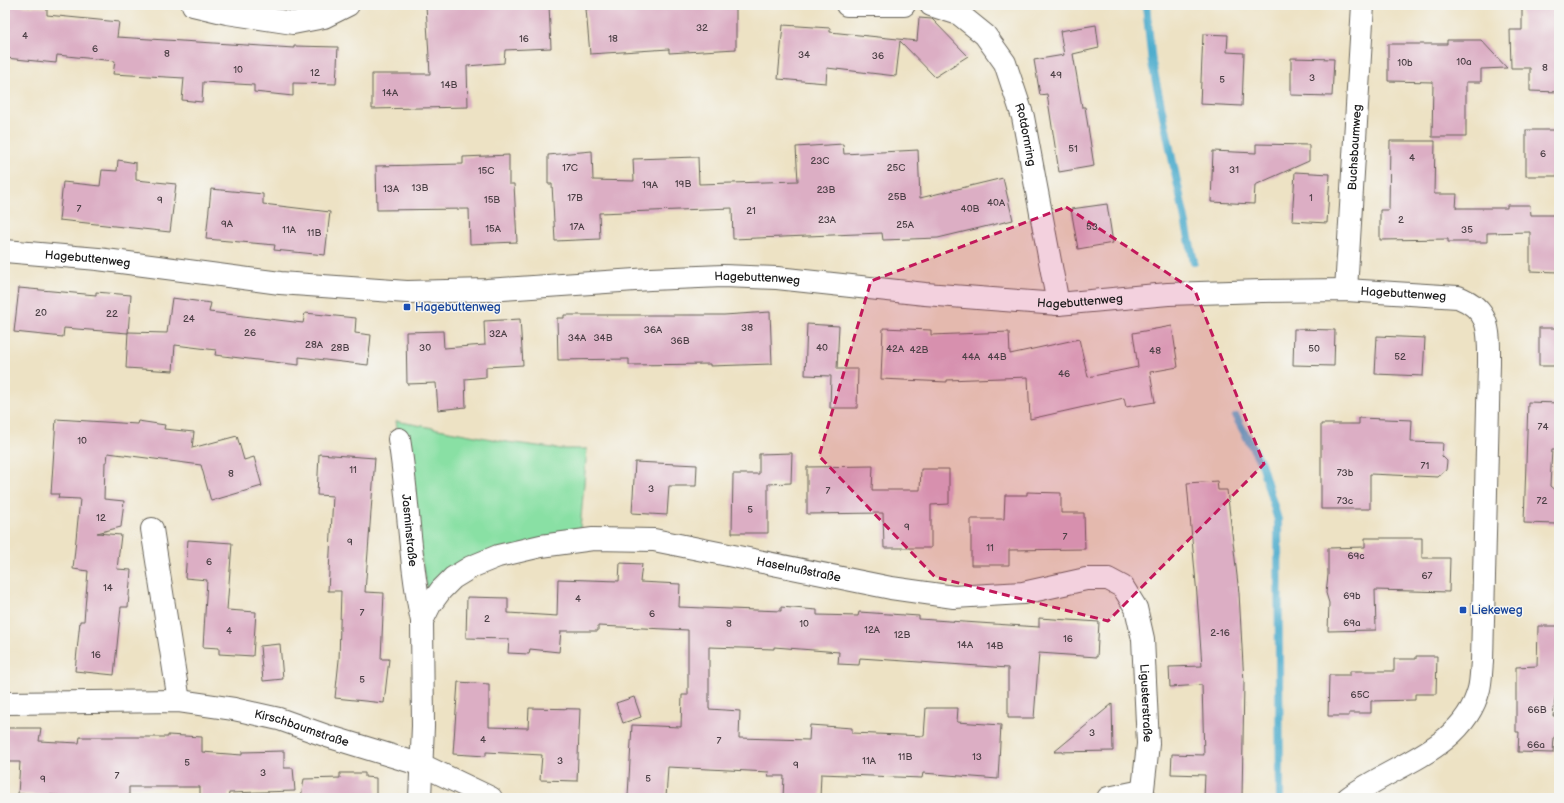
<svg xmlns="http://www.w3.org/2000/svg" width="1564" height="803" viewBox="0 0 1564 803" font-family="'Balsamiq Sans',sans-serif">
<rect width="100%" height="100%" fill="#f6f6f2"/>
<filter id="ink" filterUnits="userSpaceOnUse"><feTurbulence type="fractalNoise" baseFrequency=".025" numOctaves="2"/><feDisplacementMap in="SourceGraphic" scale="8" xChannelSelector="R" yChannelSelector="G"/><feConvolveMatrix kernelMatrix="1 2 1 2 8 2 1 2 1" color-interpolation-filters="sRGB"/></filter>
<filter id="wash" filterUnits="userSpaceOnUse"><feTurbulence type="fractalNoise" baseFrequency=".012" numOctaves="4" result="noise"/><feDisplacementMap in="SourceGraphic" scale="16" xChannelSelector="R" yChannelSelector="G"/><feGaussianBlur stdDeviation="0.9" result="paint"/><feColorMatrix in="noise" values="0 0 0 0 0 0 0 0 0 0 0 0 0 0 0 0 0 1.4 0 .05"/><feComposite in="paint" operator="in"/></filter>
<g filter="url(#wash)">
<rect width="100%" height="100%" fill="#ede2c4"/>
<path fill="#89e0a4" stroke="#527e60" d="M396,421l111,21 53,7h27l-8,92 -81,15 -68,49z"/>
<g fill="none" stroke-linecap="round" stroke-linejoin="round">
<g stroke="#4fadcd" stroke-width="8">
<path d="M1146,5l6,58 42,199"/>
<path d="M1236,417l25,46 17,57 2,278"/>
</g>
</g>
<g id="blocks">
<g fill="#dcaec4">
<path d="M7,5l40,3v7l72,7 -2,15 177,11v-2l44,1 -2,37 -43,-1v13l-39,-4v-7l-51,-3 -1,20 -20,-2 2,-22 -71,-4 2,-13 -58,-6 -1,8 -51,-5z"/>
<path d="M426,5h123l2,43 -46,2 -1,13 -37,3 1,41 -96,2v-35h58z"/>
<path d="M626,5h110v44l-67,4v-4l-79,5 -4,-45 40,-3z"/>
<path d="M1522,5h37v87l-29,-1v-23h-19l-1,-38h12z"/>
<path d="M919,18l13,1 36,37 -33,21 -35,-36 -4,35 -69,-8 -1,15 -48,-4 5,-54 47,3v4l87,9z"/>
<path d="M1096,25l3,23 -26,6 9,53h3l9,59 -35,6 -12,-78 -7,1 -6,-35 30,-5 -4,-24z"/>
<path d="M1203,34l25,1 -1,17 17,1 -2,53 -42,-2z"/>
<path d="M1447,40h34l26,28 -26,1v13h-15v55h-34l1,-55 -45,-1v-37h59z"/>
<path d="M1291,58l43,1 -2,37 -41,-1z"/>
<rect x="1526" y="130" width="33" height="46"/>
<path d="M1390,141h45l-1,53h23l-1,14h51v-3h23l1,10h28v57l-29,-1v-39l-43,1v9h-39v-3l-68,1v-30h9z"/>
<path d="M843,144l1,10 74,-4 2,48 83,-20 10,42 -75,18 -55,2 -1,-7 -149,6 -1,-31 -133,5 1,26 -45,2 -3,-57h-4v-29l44,-4 1,29 41,1 -1,-22 65,-2 1,27 99,-3 -2,-34z"/>
<path d="M1256,144l53,1v16l-54,24 -1,19 -43,-2 2,-51 43,2z"/>
<path d="M509,155v29h5l3,58 -47,2 -1,-35 -92,1 -1,-44 87,-2v-7z"/>
<path d="M118,160l18,3v17l40,4 -6,48 -111,-12 4,-38 37,4 2,-16 15,1z"/>
<path d="M1295,172l35,2 -3,49 -35,-2z"/>
<path d="M211,189l52,5v10l67,8 -5,43 -51,-5 1,-5 -69,-6z"/>
<path d="M1107,204l6,39 -35,6 -7,-40z"/>
<path d="M19,288l77,7v-3l35,3 -3,38 -64,-5 -1,9 -49,-5z"/>
<path d="M172,298l39,5 -2,9 94,11 2,-10 51,5 -1,15 16,2 -3,30 -69,-8v8l-84,-10 1,-5 -41,-5 -2,26 -47,-3 2,-36 39,1z"/>
<path d="M770,312l2,52 -62,2v-2l-81,1v-6l-71,1 -1,-42h7v-3h160z"/>
<path d="M520,319l3,46 -37,2v10l-21,2 1,28 -28,3 -2,-27 -29,1 -1,-52 37,-1 1,17 41,-3 -1,-24z"/>
<path d="M807,324l32,2 -2,43h21l-1,39h-27l1,-32 -26,-1z"/>
<path d="M1172,326l6,41 -28,5 5,30 -29,5 -2,-9 -94,21 -2,-42 -81,3v2l-66,-3 2,-51 48,2v5l78,-3 1,22 69,-15 9,38 50,-10 -5,-34z"/>
<rect x="1539" y="328" width="20" height="38"/>
<path d="M1294,329l41,1 -1,36 -41,-1z"/>
<path d="M1377,336l48,2 -2,38 -48,-2z"/>
<path d="M1528,402l31,1v47h-7l-2,36 9,8 -2,30 -33,-1z"/>
<path d="M1359,418l53,2 -1,22 32,1 -1,13 5,5 -1,9 -8,7 -68,-3v35h-49v-85h38z"/>
<path d="M56,419l81,5 1,-3 27,4 -1,4 30,3 -2,16 45,-12 7,24 10,-3 8,29 -51,15 -10,-36 -93,-12 -1,9h-2l-1,37 20,2 -3,26 -24,6 24,2 -4,34 14,1 -3,37h-7l-7,68 -39,-4 5,-50h4l4,-50 -15,-2 7,-70 -22,-1 1,-4h-8z"/>
<path d="M792,453l-1,30 -23,1v49h-36l1,-59h26v-20z"/>
<path d="M319,454l56,4 -10,134 19,1 -3,66h8l-5,44 -49,-5 4,-38 2,-69h-13l5,-95 -16,-1z"/>
<path d="M635,462l62,3 -1,21h-27l-2,29 -35,-2z"/>
<path d="M873,466l-1,24h48l1,-21h28v35l-18,1v43h-47l-1,-35 -76,1v-47z"/>
<path d="M1217,481l1,9h9l12,103 5,90 -2,115h-38l1,-23 -34,-1 1,-20 32,1 -2,-70 -32,2 -1,-20 33,-1 -5,-71 -10,-112z"/>
<path d="M1027,492l34,1v20h23l1,36 -76,1v15h-38v-46h33l1,-24h22z"/>
<path d="M1365,538h57v20h28l-1,34 -74,-2 1,40 -48,1 1,-28 -3,-10 2,-18v-27l37,-1z"/>
<path d="M188,540l44,3 -5,67 29,2 -3,44 -34,-2v-6l-16,-1 4,-67 -22,-2z"/>
<path d="M620,563l22,1 -2,18 40,2 -1,23 102,4v-4l36,3v5l41,1 1,-4 60,4v3l120,8v-9l60,4 -2,35 -58,-4 -5,65h-26v-50l-148,-10 -1,7 -21,-1 1,-12 -65,-5v2l-65,-2v62l31,2 -1,27 70,2 1,-15 42,3v5l72,3 2,-28h32l-1,14 44,3 -3,54 -75,-6 -1,5 -101,-4 -1,24h-37l1,-22h-16l1,-4 -101,-5 -2,31 -38,-2 4,-71 49,2 1,-32h6v-65l-90,-4v5h-37l-2,21 -29,-3 -1,5 -21,-1 1,-14 -43,-1 1,-41 41,1v15l49,3 1,-37 61,2z"/>
<path d="M1538,626h21v41l-6,49h6v21h-5l-1,16 -35,-1 1,-20h-3v-65l21,-1z"/>
<path d="M280,644l3,35 -20,2 -3,-35z"/>
<path d="M1416,656h21l-1,38h-21v6l-44,1v12h-22v3h-21l1,-41h21v-4h44v-12h22z"/>
<path d="M458,682l31,2v43l39,1 1,-20 51,1 -3,72 -37,-1 2,-25 -56,-3v4l-33,-2z"/>
<path d="M634,697l7,20 -18,6 -7,-20z"/>
<path d="M1112,704l1,47 -59,1z"/>
<path d="M5,728h36l-2,13 40,2 1,-6h88v-2l34,2v15l40,3v-3l42,-1v17h9l2,23 -66,2 -1,5h-28v-11h-71v11l-111,-4 2,-32h-15z"/>
<path d="M340,773h25v4l11,1v20h-75l3,-19 36,-1z"/>
</g>
</g>
</g>
<g filter="url(#ink)">
<use href="#blocks" fill-opacity="0" stroke="#656157" stroke-width="1"/>
<g fill="none" stroke-linecap="round" stroke-linejoin="round">
<g stroke="#656157" stroke-width="24">
<g id="street">
<path d="M193,5l34,8 66,10 31,-6 24,-12"/>
<path d="M847,5h57"/>
<path id="s1" d="M931,5l28,9 26,21 20,28 18,54 35,187"/>
<path id="s2" d="M5,251l93,8 182,24 127,9 80,-2 163,-11 73,-3 54,2 148,16 133,10 110,-10 94,-3 84,-1 112,7c33,13 31,35 31,66l-7,299c-1,9 -1,19 -3,27 -15,60 -87,76 -131,109"/>
<path id="s3" d="M1346,290l17,-285"/>
<path id="s4" d="M399,439c10,60 10,122 23,182"/>
<path d="M152,529l27,172"/>
<path id="s5" d="M5,703l174,-2 55,8 45,10 48,17 95,29 69,33"/>
<path id="s6" d="M420,798l3,-72 -1,-105 8,-16 11,-15 12,-12 18,-11 27,-11 43,-10 52,-7 61,1 237,48 63,9 69,-4 63,-14h22l15,8 13,21 7,31 5,105 -6,54"/>
<path d="M1108,798l34,-7"/>
</g>
</g>
<use href="#street" stroke="#fff" stroke-width="22"/>
</g>
</g>
<path fill="#c2185b" fill-opacity="0.2" stroke="#c2185b" stroke-width="3" stroke-dasharray="8 5" stroke-linejoin="round" d="M1066,207l129,84 69,173 -156,157 -173,-44 -116,-121 52,-175z"/>
<g fill="#1a4fb4" stroke="#f6f6f2" stroke-width="1.5">
<rect x="403" y="303" width="8" height="8" rx="2"/>
<rect x="1459" y="606" width="8" height="8" rx="2"/>
</g>
<g text-anchor="middle" stroke-width="3" stroke-linejoin="round" paint-order="stroke">
<g font-size="10" fill="#4c4046">
<text x="702" y="31">32</text>
<text x="25" y="39">4</text>
<text x="524" y="42">16</text>
<text x="613" y="42">18</text>
<text x="95" y="52">6</text>
<text x="167" y="57">8</text>
<text x="804" y="58">34</text>
<text x="878" y="59">36</text>
<text x="1464" y="65">10a</text>
<text x="1405" y="66">10b</text>
<text x="1545" y="71">8</text>
<text x="238" y="73">10</text>
<text x="315" y="76">12</text>
<text x="1056" y="78">49</text>
<text x="1312" y="81">3</text>
<text x="1222" y="83">5</text>
<text x="449" y="88">14B</text>
<text x="390" y="96">14A</text>
<text x="1073" y="152">51</text>
<text x="1543" y="157">6</text>
<text x="1412" y="161">4</text>
<text x="820" y="164">23C</text>
<text x="570" y="171">17C</text>
<text x="896" y="171">25C</text>
<text x="1234" y="173">31</text>
<text x="486" y="174">15C</text>
<text x="683" y="187">19B</text>
<text x="650" y="188">19A</text>
<text x="420" y="191">13B</text>
<text x="391" y="192">13A</text>
<text x="826" y="193">23B</text>
<text x="897" y="200">25B</text>
<text x="575" y="201">17B</text>
<text x="1311" y="201">1</text>
<text x="160" y="203">9</text>
<text x="492" y="203">15B</text>
<text x="996" y="206">40A</text>
<text x="79" y="212">7</text>
<text x="970" y="212">40B</text>
<text x="751" y="214">21</text>
<text x="827" y="223">23A</text>
<text x="1401" y="223">2</text>
<text x="227" y="227">9A</text>
<text x="905" y="228">25A</text>
<text x="577" y="230">17A</text>
<text x="1092" y="230">53</text>
<text x="493" y="232">15A</text>
<text x="289" y="233">11A</text>
<text x="1467" y="233">35</text>
<text x="314" y="236">11B</text>
<text x="41" y="316">20</text>
<text x="112" y="317">22</text>
<text x="189" y="322">24</text>
<text x="747" y="331">38</text>
<text x="653" y="333">36A</text>
<text x="250" y="336">26</text>
<text x="498" y="337">32A</text>
<text x="577" y="341">34A</text>
<text x="603" y="341">34B</text>
<text x="680" y="344">36B</text>
<text x="314" y="348">28A</text>
<text x="340" y="351">28B</text>
<text x="425" y="351">30</text>
<text x="822" y="351">40</text>
<text x="895" y="352">42A</text>
<text x="1314" y="352">50</text>
<text x="919" y="353">42B</text>
<text x="1155" y="354">48</text>
<text x="971" y="360">44A</text>
<text x="997" y="360">44B</text>
<text x="1400" y="360">52</text>
<text x="1064" y="377">46</text>
<text x="1543" y="430">74</text>
<text x="82" y="444">10</text>
<text x="1425" y="469">71</text>
<text x="353" y="473">11</text>
<text x="1345" y="476">73b</text>
<text x="231" y="477">8</text>
<text x="651" y="492">3</text>
<text x="828" y="494">7</text>
<text x="1345" y="504">73c</text>
<text x="1542" y="504">72</text>
<text x="750" y="513">5</text>
<text x="101" y="521">12</text>
<text x="907" y="530">9</text>
<text x="1065" y="540">7</text>
<text x="350" y="545">9</text>
<text x="990" y="551">11</text>
<text x="1356" y="559">69c</text>
<text x="209" y="565">6</text>
<text x="1427" y="579">67</text>
<text x="108" y="591">14</text>
<text x="1352" y="599">69b</text>
<text x="578" y="602">4</text>
<text x="362" y="616">7</text>
<text x="652" y="617">6</text>
<text x="487" y="622">2</text>
<text x="1352" y="626">69a</text>
<text x="729" y="627">8</text>
<text x="804" y="627">10</text>
<text x="872" y="633">12A</text>
<text x="229" y="634">4</text>
<text x="1220" y="636">2-16</text>
<text x="902" y="638">12B</text>
<text x="1068" y="642">16</text>
<text x="965" y="648">14A</text>
<text x="995" y="649">14B</text>
<text x="96" y="658">16</text>
<text x="362" y="683">5</text>
<text x="1360" y="698">65C</text>
<text x="1537" y="713">66B</text>
<text x="1092" y="736">3</text>
<text x="483" y="743">4</text>
<text x="719" y="744">7</text>
<text x="1536" y="748">66a</text>
<text x="905" y="760">11B</text>
<text x="977" y="760">13</text>
<text x="560" y="764">3</text>
<text x="869" y="764">11A</text>
<text x="187" y="766">5</text>
<text x="796" y="768">9</text>
<text x="263" y="776">3</text>
<text x="117" y="779">7</text>
<text x="43" y="782">9</text>
<text x="648" y="782">5</text>
</g>
<g font-size="12" fill="#1c1c1c" stroke="#f6f6f2">
<text dy="4" stroke="none"><textPath href="#s1" startOffset="172">Rotdornring</textPath></text>
<text dy="4" stroke="none"><textPath href="#s3" startOffset="143">Buchsbaumweg</textPath></text>
<text dy="4" stroke="none"><textPath href="#s2" startOffset="83">Hagebuttenweg</textPath></text>
<text dy="4" stroke="none"><textPath href="#s2" startOffset="755">Hagebuttenweg</textPath></text>
<text dy="4" stroke="none"><textPath href="#s2" startOffset="1403">Hagebuttenweg</textPath></text>
<text dy="4" stroke="none"><textPath href="#s2" startOffset="1079">Hagebuttenweg</textPath></text>
<text dy="4" stroke="none"><textPath href="#s4" startOffset="92">Jasminstraße</textPath></text>
<text dy="4" stroke="none"><textPath href="#s6" startOffset="586">Haselnußstraße</textPath></text>
<text dy="4" stroke="none"><textPath href="#s6" startOffset="1037">Ligusterstraße</textPath></text>
<text dy="4" stroke="none"><textPath href="#s5" startOffset="300">Kirschbaumstraße</textPath></text>
</g>
<g font-size="12" fill="#164399" stroke="#f6f6f2" text-anchor="start">
<text x="415" y="311">Hagebuttenweg</text>
<text x="1471" y="614">Liekeweg</text>
</g>
</g>
<rect width="1564" height="803" fill="none" stroke="#f6f6f2" stroke-width="20"/>
</svg>
